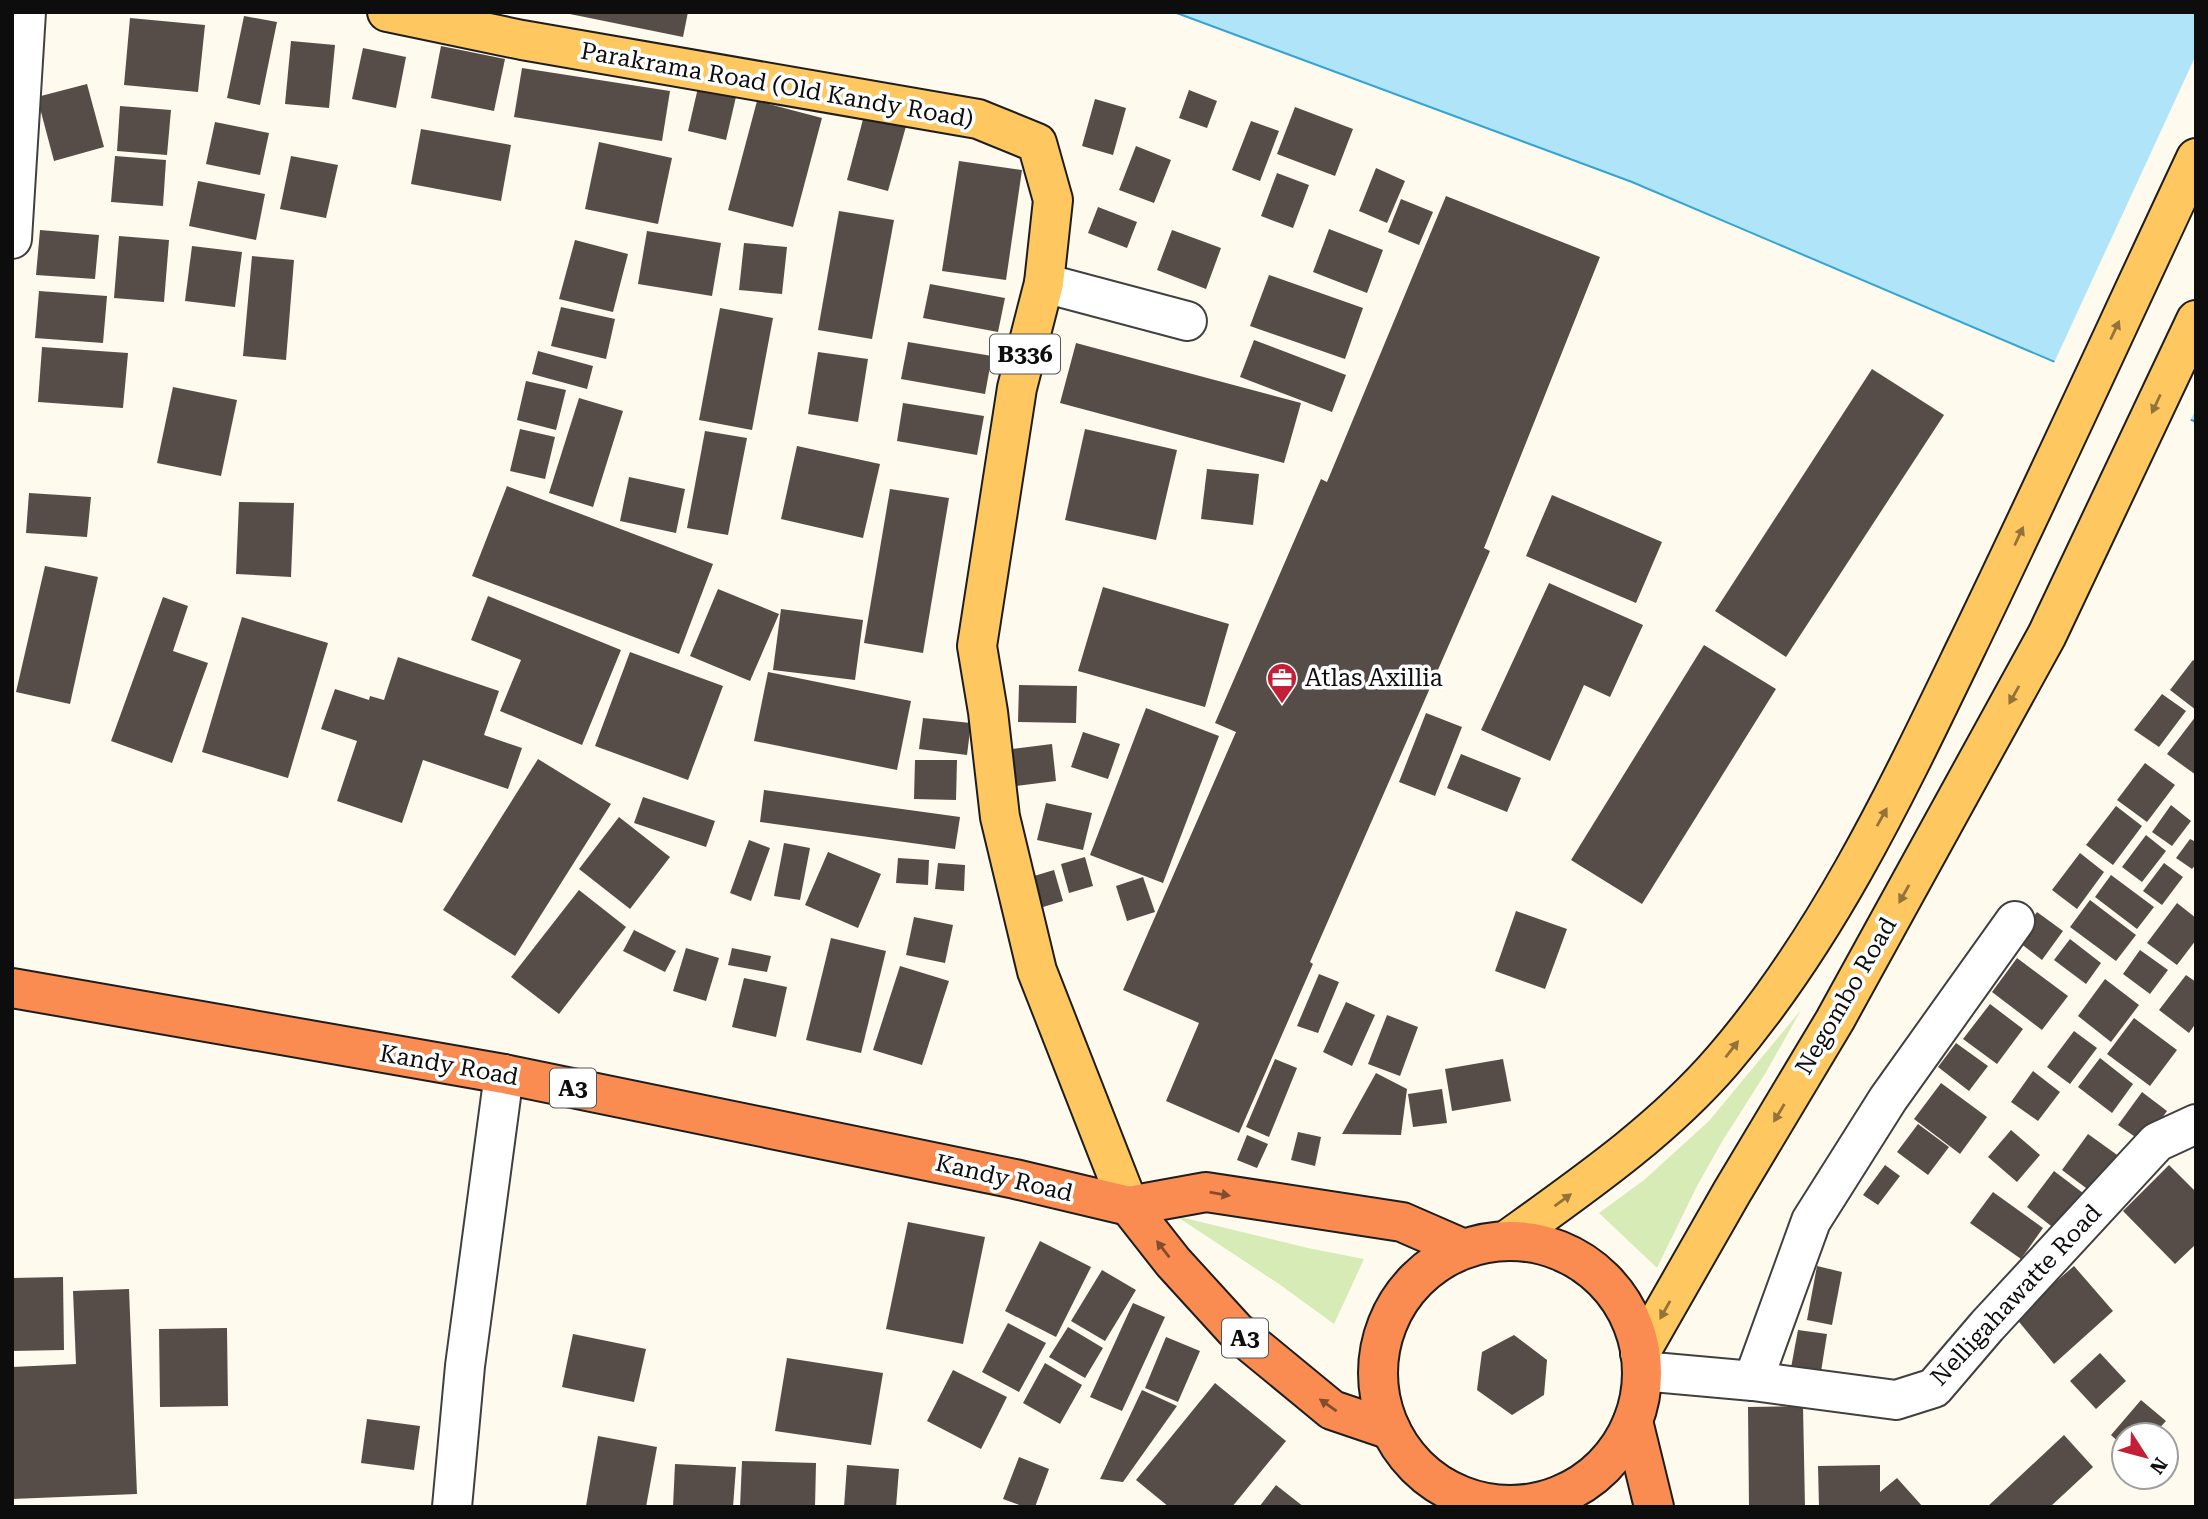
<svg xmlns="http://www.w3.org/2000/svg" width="2208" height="1519" viewBox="0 0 2208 1519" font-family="'Roboto Serif',serif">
<rect width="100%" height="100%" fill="#fffaee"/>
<g fill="#d7ebb6">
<path d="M1801,1010l-36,64 -42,66 -26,46 -40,82 -58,-55 45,-33 65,-59z"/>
<path d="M1176,1216l132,32 56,11 -30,65 -55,-40z"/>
</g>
<path fill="#b0e5f9" stroke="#34a4d2" stroke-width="2" d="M1174,12h1022v410l-564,-240z"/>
<path fill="#fffaee" d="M2196,55v354l-7,14 -136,-58z"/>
<g fill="#564d49">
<path d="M560,12h128l-5,25z"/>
<path d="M244,16l33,6 -17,83 -33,-7z"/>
<path d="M130,18l75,7 -7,67 -74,-7z"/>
<path d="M291,41l44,4 -6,63 -44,-4z"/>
<path d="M441,46l64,13 -11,52 -63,-13z"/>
<path d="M363,48l43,9 -10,51 -44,-9z"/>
<path d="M522,68l148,23 -8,50 -148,-24z"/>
<path d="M700,79l38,9 -12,52 -38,-9z"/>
<path d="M87,84l17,63 -50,14 -17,-64z"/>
<path d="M1189,90l28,11 -10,27 -28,-10z"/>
<path d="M1095,99l31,9 -13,47 -31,-9z"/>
<path d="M757,101l65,17 -29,109 -65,-17z"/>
<path d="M120,106l51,4 -4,45 -50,-4z"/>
<path d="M1295,107l58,22 -18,47 -58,-22z"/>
<path d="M866,108l42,11 -20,72 -41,-11z"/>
<path d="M1251,121l28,10 -19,50 -28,-11z"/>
<path d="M215,122l54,11 -9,42 -54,-11z"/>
<path d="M421,129l90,16 -10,56 -90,-17z"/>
<path d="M599,142l73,16 -14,66 -73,-15z"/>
<path d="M1136,146l35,14 -17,43 -35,-13z"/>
<path d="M115,156l51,4 -3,46 -52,-4z"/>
<path d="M291,156l47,9 -12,53 -46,-9z"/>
<path d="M959,161l63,9 -16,110 -64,-9z"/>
<path d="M1376,168l29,13 -18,42 -28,-12z"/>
<path d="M1277,173l32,12 -16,43 -32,-12z"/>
<path d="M198,181l67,13 -9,46 -67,-14z"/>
<path d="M1446,196l154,61 -116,291 6,3 -180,411 3,2 -74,169 -73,-32 33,-78 -76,-33 113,-258 -21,-9 106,-244 6,3z"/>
<path d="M1401,199l32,13 -14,33 -31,-13z"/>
<path d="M1098,207l39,15 -10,26 -39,-15z"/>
<path d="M839,211l55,9 -22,119 -54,-9z"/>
<path d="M1329,229l54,21 -16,43 -54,-21z"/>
<path d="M40,230l59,5 -4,44 -59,-4z"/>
<path d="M1172,230l49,18 -15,41 -49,-19z"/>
<path d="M647,231l74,12 -9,53 -74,-12z"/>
<path d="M119,236l50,4 -5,62 -50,-4z"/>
<path d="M575,240l53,14 -15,58 -54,-13z"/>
<path d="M744,243l43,4 -5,47 -43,-4z"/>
<path d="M192,246l50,6 -7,55 -50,-6z"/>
<path d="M252,256l42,4 -8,100 -43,-4z"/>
<path d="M1269,275l94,33 -18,51 -95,-33z"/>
<path d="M930,284l75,14 -7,34 -75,-14z"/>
<path d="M39,291l68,5 -4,47 -68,-5z"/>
<path d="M561,307l54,12 -9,40 -55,-13z"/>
<path d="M720,308l53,10 -21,112 -53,-10z"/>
<path d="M1254,340l92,35 -14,37 -92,-35z"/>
<path d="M908,342l84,14 -7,38 -84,-15z"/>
<path d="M1076,343l225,60 -17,60 -224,-60z"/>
<path d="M42,347l86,6 -5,55 -85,-6z"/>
<path d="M538,351l55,15 -6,23 -55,-15z"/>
<path d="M818,352l50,7 -10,63 -50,-8z"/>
<path d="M1872,369l72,46 -158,242 -71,-46z"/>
<path d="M526,381l40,9 -10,40 -39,-10z"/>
<path d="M173,387l64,13 -16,76 -64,-13z"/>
<path d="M579,398l44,13 -30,96 -44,-14z"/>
<path d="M903,403l81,13 -7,39 -80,-14z"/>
<path d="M520,429l35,8 -10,42 -35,-8z"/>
<path d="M1085,429l92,21 -21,90 -91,-20z"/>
<path d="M705,431l42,7 -19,97 -41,-7z"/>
<path d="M797,446l83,18 -17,74 -82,-19z"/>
<path d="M1207,469l52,5 -6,51 -52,-6z"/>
<path d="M629,477l56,12 -9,44 -56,-12z"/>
<path d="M507,486l206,78 -34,90 -207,-78z"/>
<path d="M890,489l59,9 -26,155 -59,-10z"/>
<path d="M29,493l62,4 -4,40 -61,-4z"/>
<path d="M1552,495l110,47 -26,61 -110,-47z"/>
<path d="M239,502l55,1 -3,74 -55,-3z"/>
<path d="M45,566l53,11 -28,127 -54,-12z"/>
<path d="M1549,583l94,42 -33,72 -26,-12 -34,76 -69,-31z"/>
<path d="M1103,587l126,37 -24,83 -127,-36z"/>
<path d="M718,589l61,25 -29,67 -60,-25z"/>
<path d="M488,596l133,54 -39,95 -82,-34 21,-51 -50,-20z"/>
<path d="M163,597l25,9 -15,45 35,12 -36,100 -61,-22z"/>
<path d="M781,609l82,11 -8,60 -82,-10z"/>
<path d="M242,617l86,26 -40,135 -86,-26z"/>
<path d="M1704,645l72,44 -134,215 -71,-44z"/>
<path d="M630,652l93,34 -35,94 -93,-34z"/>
<path d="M398,657l101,34 -15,44 38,13 -14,41 -85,-29 -21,63 -65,-22 20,-60 -36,-12 14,-40 34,11 1,-4 14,4z"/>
<path d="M2193,660l3,2v48l-26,-20z"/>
<path d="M768,672l143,29 -14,69 -143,-29z"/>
<path d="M1019,685l58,1 -1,37 -58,-1z"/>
<path d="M2162,694l24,17 -27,36 -25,-17z"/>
<path d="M1146,708l73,28 -56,147 -73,-28z"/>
<path d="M1426,713l36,14 -27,69 -36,-14z"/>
<path d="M2196,716v59l-29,-21z"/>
<path d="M923,718l48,5 -4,32 -48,-6z"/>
<path d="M1083,732l37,12 -12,35 -37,-12z"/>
<path d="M1052,744l4,37 -48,6 -4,-37z"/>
<path d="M1461,754l60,24 -14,34 -60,-24z"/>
<path d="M538,759l73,45 -96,152 -72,-46z"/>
<path d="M915,760h42l-1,40 -42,-1z"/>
<path d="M2145,763l30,22 -28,37 -30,-22z"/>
<path d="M764,790l196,27 -5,32 -195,-27z"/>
<path d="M643,797l72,24 -9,26 -72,-24z"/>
<path d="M1046,803l46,10 -9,37 -46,-10z"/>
<path d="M2171,805l20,16 -19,25 -20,-14z"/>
<path d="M2116,806l26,20 -29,39 -27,-20z"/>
<path d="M619,817l51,40 -40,52 -51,-40z"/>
<path d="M2146,835l20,16 -24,31 -20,-15z"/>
<path d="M2190,839l6,3v22l-4,5 -16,-11z"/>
<path d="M749,840l21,8 -19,53 -21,-8z"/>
<path d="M784,843l26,5 -10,52 -26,-4z"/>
<path d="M828,852l53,22 -23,54 -53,-23z"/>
<path d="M2080,853l24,19 -27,37 -25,-19z"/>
<path d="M1085,857l8,29 -24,7 -8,-29z"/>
<path d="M898,858l31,2 -1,25 -32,-2z"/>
<path d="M938,863l27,2 -1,26 -29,-2z"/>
<path d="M2164,863l19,14 -21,28 -19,-14z"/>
<path d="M1054,870l9,31 -30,9 -9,-31z"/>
<path d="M2111,875l43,32 -17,22 -42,-32z"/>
<path d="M1143,877l12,35 -28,9 -11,-35z"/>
<path d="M579,890l47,37 -67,87 -48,-37z"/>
<path d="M2090,900l46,35 -20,26 -46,-34z"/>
<path d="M2177,903l19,15v22l-19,25 -30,-22z"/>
<path d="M1516,911l51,18 -22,60 -50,-18z"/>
<path d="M2037,912l26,19 -21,29 -26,-20z"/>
<path d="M914,917l39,8 -8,38 -39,-8z"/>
<path d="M634,930l42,21 -11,21 -42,-21z"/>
<path d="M831,938l55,13 -25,102 -55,-13z"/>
<path d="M2070,939l31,24 -15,21 -32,-24z"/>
<path d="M686,948l33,10 -13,43 -33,-10z"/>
<path d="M732,948l39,8 -4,16 -39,-7z"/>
<path d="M2140,950l28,20 -18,24 -27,-20z"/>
<path d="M2017,958l51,38 -26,34 -50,-38z"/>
<path d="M900,966l49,15 -27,84 -49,-15z"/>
<path d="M1319,974l20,8 -21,51 -21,-7z"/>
<path d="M2186,975l10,7v41l-7,10 -30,-23z"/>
<path d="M744,978l43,9 -11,50 -44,-10z"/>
<path d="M2105,979l34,26 -28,37 -33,-26z"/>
<path d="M1346,1002l29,13 -23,51 -29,-14z"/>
<path d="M1990,1004l33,25 -26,35 -34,-25z"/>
<path d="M1387,1015l31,12 -18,49 -32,-12z"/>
<path d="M2134,1018l43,32 -27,36 -43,-32z"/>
<path d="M2074,1031l23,17 -27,36 -23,-17z"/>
<path d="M1956,1043l32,23 -19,25 -31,-24z"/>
<path d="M2100,1058l33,26 -21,29 -34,-26z"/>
<path d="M1275,1059l22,9 -28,69 -23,-10z"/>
<path d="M1503,1059l8,42 -59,10 -7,-42z"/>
<path d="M2033,1071l27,21 -22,29 -27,-19z"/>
<path d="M1376,1073l31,16 -6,46 -59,-1z"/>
<path d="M1941,1083l46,34 -27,37 -46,-35z"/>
<path d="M1442,1089l5,34 -34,4 -5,-33z"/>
<path d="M2142,1092l25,19 -23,32 -26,-18z"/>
<path d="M1918,1124l31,23 -21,28 -31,-23z"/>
<path d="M2011,1130l29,25 -23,27 -29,-25z"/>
<path d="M1298,1132l23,5 -6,29 -24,-6z"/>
<path d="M2088,1134l32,23 -26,37 -32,-24z"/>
<path d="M1247,1135l21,9 -11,24 -20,-8z"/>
<path d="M1885,1165l15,11 -22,29 -15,-10z"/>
<path d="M2169,1165l27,27v52l-21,20 -52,-53z"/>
<path d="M2054,1171l29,22 -28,36 -28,-22z"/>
<path d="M1993,1192l50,36 -22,31 -51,-36z"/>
<path d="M908,1222l77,15 -22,107 -77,-15z"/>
<path d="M1040,1241l51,26 -35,70 -51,-26z"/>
<path d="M1817,1266l25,6 -10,53 -25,-5z"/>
<path d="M2074,1266l39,45 -59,53 -39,-47z"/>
<path d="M1102,1270l34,20 -31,51 -34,-20z"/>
<path d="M63,1277l1,73 -52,1v-73z"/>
<path d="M129,1289l8,205 -125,5v-132l64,-3 -3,-73z"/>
<path d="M1133,1303l32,14 -43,94 -32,-14z"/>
<path d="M1008,1323l38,20 -27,49 -37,-20z"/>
<path d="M1068,1327l35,21 -18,30 -36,-21z"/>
<path d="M227,1328l1,78 -68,1 -1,-78z"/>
<path d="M1798,1330l29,4 -7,44 -30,-5z"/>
<path d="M573,1334l73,15 -12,53 -72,-15z"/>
<path d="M1514,1335l33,25 -3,35 -32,20 -35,-25 5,-38z"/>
<path d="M1166,1337l34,14 -22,51 -33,-14z"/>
<path d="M2100,1353l26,28 -30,28 -26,-28z"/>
<path d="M787,1358l96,15 -12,72 -96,-14z"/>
<path d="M1045,1363l37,22 -22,39 -37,-21z"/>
<path d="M953,1370l54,27 -26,52 -54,-28z"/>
<path d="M1215,1383l71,58 -54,66h-63l-33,-27z"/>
<path d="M1142,1390l35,16 -54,76 -23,-3z"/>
<path d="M2141,1400l25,21 -13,14h-29v12l-13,-12z"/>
<path d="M1803,1406l2,101h-56l-1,-100z"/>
<path d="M367,1419l53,7 -6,44 -53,-7z"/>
<path d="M2064,1435l29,32 -43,40h-63z"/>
<path d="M598,1436l59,11 -11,60 -60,-1z"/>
<path d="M1019,1457l30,12 -14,38h-10l-22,-8z"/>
<path d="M742,1461l74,2 -1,44h-75z"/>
<path d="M675,1464l61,3 -3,40h-60z"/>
<path d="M847,1465l52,4 -3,38h-52z"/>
<path d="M1880,1465v27l17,-14 26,29h-104l-1,-41z"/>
<path d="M1276,1485l28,22h-45z"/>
</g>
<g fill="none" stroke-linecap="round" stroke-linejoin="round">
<g stroke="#404040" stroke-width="42">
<g id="minor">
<path d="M12,239l14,-227"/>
<path d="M1044,283l143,38"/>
<path d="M1642,1371l111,10 143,19 38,-12 53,-62 170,-184 39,-18"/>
<path d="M1753,1381l58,-160 77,-122 127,-178"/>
<path d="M452,1507l13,-141 39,-292"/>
</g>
</g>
<g stroke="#1e1e1e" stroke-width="42">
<g id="major">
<path d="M387,12l135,28 456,79 59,24 16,57 -9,83 -27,105 -40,258 11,66 12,105 37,154 92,235"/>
<path d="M1507,1240c75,-54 155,-109 216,-180 104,-121 173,-267 242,-410 79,-163 154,-328 231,-492"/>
<path d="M1640,1353l92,-161 103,-172 212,-385 149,-315"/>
</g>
</g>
<g stroke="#1e1e1e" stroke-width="42">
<g id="highway">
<path d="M12,988l492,86 511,105 114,27 77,-14 196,30 62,27"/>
<path d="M1129,1206l44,56 63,69 96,79 59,20"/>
<circle cx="1510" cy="1373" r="132"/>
<path d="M1633,1421l21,86"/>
</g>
</g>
<use href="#minor" stroke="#fff" stroke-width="38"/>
<use href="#major" stroke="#fec75f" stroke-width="38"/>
<use href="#highway" stroke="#fa8c51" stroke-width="38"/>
</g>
<defs><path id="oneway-solid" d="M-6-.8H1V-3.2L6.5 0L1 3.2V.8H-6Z" transform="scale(1.75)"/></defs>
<g fill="#92733a">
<use href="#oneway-solid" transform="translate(2115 330) rotate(-65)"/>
<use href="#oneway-solid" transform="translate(2156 404) rotate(115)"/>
<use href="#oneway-solid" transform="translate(2019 536) rotate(-65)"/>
<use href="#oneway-solid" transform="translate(2014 695) rotate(119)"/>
<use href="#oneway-solid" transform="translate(1882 817) rotate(-61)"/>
<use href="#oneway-solid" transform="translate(1904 894) rotate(119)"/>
<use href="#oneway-solid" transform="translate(1732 1049) rotate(-52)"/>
<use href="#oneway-solid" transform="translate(1779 1113) rotate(121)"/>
<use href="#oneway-solid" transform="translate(1563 1200) rotate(-36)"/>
<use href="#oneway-solid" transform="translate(1665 1310) rotate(119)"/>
</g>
<g fill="#844c2f">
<use href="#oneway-solid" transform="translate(1220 1194) rotate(10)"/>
<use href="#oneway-solid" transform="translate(1163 1249) rotate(-128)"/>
<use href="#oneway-solid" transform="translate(1328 1405) rotate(-145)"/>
</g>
<defs>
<g id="office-pin" transform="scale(1.575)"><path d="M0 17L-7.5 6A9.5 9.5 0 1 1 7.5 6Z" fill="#c32038" stroke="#fff"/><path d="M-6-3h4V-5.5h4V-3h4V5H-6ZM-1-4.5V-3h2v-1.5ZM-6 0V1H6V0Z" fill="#fff"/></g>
</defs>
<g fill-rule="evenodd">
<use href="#office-pin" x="1282" y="678"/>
</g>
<g text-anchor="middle" stroke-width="7" stroke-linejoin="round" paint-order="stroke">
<g fill="#fff" stroke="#565656" stroke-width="2">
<rect x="990" y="334.5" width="70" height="39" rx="5"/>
<rect x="550" y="1068.5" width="46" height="39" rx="5"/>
<rect x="1222" y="1318.5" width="46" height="39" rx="5"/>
</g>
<g font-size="23" font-weight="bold" fill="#0d0d0d">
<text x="1025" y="362">B336</text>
<text x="573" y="1096">A3</text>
<text x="1245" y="1346">A3</text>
</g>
<g font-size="24" fill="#0d0d0d" stroke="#fff">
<text transform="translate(777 85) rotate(10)" y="8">Parakrama Road (Old Kandy Road)</text>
<text transform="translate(1846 996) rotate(-60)" y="8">Negombo Road</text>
<text transform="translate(449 1065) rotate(10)" y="8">Kandy Road</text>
<text transform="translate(1004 1178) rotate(13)" y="8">Kandy Road</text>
<text transform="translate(2016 1295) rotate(-47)" y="8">Nelligahawatte Road</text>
</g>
<g font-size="24" fill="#0d0d0d" stroke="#fff" text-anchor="start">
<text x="1305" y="686">Atlas Axillia</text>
</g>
</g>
<rect width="2208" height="1519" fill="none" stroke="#0d0d0d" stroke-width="28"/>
<g transform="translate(2145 1456) rotate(126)"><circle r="33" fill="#ffffff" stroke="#9e9e9e" stroke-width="2"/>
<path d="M0-5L12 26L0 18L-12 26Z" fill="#c32038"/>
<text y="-10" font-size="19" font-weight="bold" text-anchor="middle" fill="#0d0d0d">N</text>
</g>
</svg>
